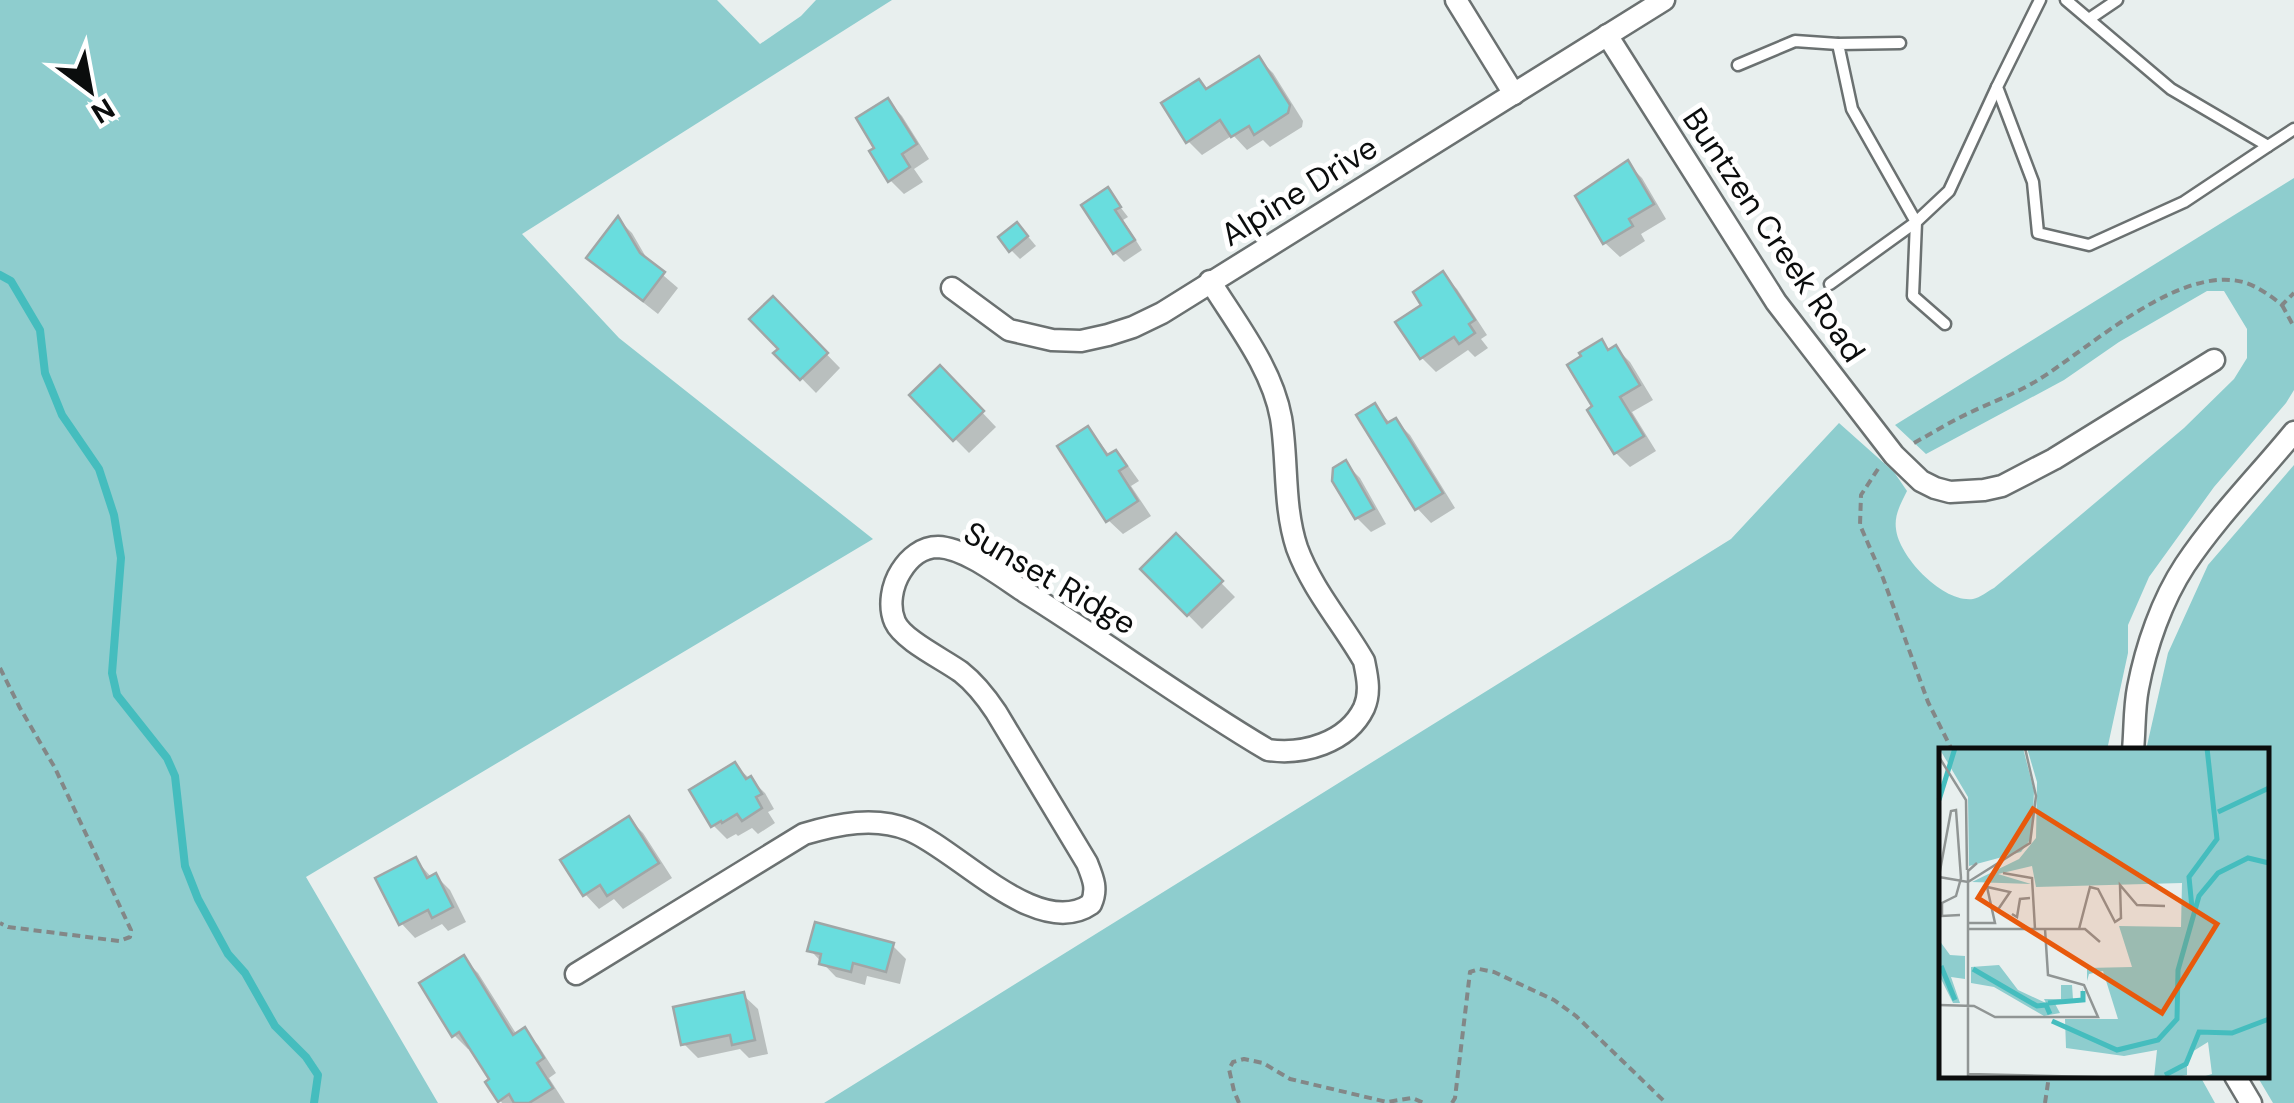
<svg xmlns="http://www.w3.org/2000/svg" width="2294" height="1103" viewBox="0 0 2294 1103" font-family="'DM Sans',sans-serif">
<rect width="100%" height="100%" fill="#e8efee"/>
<g fill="#8ecdce">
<path d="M0,0h717l43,44 41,-28 15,-16h76l-370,234 97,104 254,201 -567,338 132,226h-438z"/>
<path d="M2294,178v212l-8,13 -72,84 -65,90 -21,48v28l-21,97h-165v326h258l15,27h-1391l907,-564 108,-116 55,49 13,19c-6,12 -13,24 -11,38 3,28 47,74 77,70 7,-1 15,-8 21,-11l190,-160 50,-49 13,-21v-29l-23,-38h-17l-88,51 -55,38 -138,74 -31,-29z"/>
<path d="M2294,465v638h-21l-16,-27h9v-326h-120l22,-97 40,-88z"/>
</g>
<g fill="#0003">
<path d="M1259,59l14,14 30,48 -1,6 -32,20 -7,-7 -16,10 -14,-15 -31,20 -14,-14 19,-50z"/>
<path d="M888,101l14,15 27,43 -15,10 9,13 -19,12 -14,-14 -12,-31z"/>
<path d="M1628,164l14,14 24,41 -25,15 4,7 -25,16 -15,-14 -27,-46z"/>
<path d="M1107,190l21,27 -5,3 19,30 -18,12 -9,-9z"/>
<path d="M618,219l14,14 18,31 28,24 -20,26 -54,-42 -15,-15z"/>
<path d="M1026,234l10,12 -16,13 -9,-9z"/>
<path d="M1443,275l14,14 30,46 -6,4 7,9 -13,9 -7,-7 -32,22 -14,-14z"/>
<path d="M773,299l67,69 -24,25 -39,-40 5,-4z"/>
<path d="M1601,342l9,9 6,-3 14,14 23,38 -21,12 24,39 -26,16 -14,-14 -20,-46 -11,-50z"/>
<path d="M940,368l56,59 -27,26 -57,-58z"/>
<path d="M1375,406l16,18 5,-3 14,14 45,73 -24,15 -14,-15z"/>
<path d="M1087,429l14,15 9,12 5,-3 14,14 10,14 -8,5 20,30 -28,18 -15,-14z"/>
<path d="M1346,464l14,14 26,46 -15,8 -14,-14 -22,-38z"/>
<path d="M1176,537l59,60 -33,32 -59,-60z"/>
<path d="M735,765l30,28 9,16 -6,3 7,11 -17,11 -6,-6 -14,8 -2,-2 -9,5 -14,-14z"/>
<path d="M629,819l14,14 29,45 -49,31 -9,-10 -15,10 -14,-15z"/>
<path d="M416,860l16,18 4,-2 14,14 16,32 -18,9 -6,-7 -27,14 -14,-15z"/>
<path d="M892,945l14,14 -6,25 -33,-8 -2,9 -29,-8 -26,-27z"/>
<path d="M464,959l14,14 39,62 7,-4 14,14 18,28 -7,5 16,25h-63l-2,-3 -8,-21 -20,-32 -4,2 -14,-14z"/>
<path d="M743,995l15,14 10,45 -19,4 -9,-9 -42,9 -14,-14z"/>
</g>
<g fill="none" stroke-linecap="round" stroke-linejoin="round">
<path stroke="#45bdbe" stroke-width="8" d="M0,275l11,6 29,49 5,43 17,42 37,54 15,46 7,43 -9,115 5,22 50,63 8,18 10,90 13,33 30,55 17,19 30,53 31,31 12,18 -4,28"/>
</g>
<g fill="#69ddde" stroke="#a0a6a6" stroke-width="2.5">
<path d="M1259,56l31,49 -2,8 -34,22 -5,-9 -18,11 -11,-17 -34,23 -25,-40 38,-24 7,10z"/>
<path d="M888,98l29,46 -15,10 8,13 -22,15 -19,-31 5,-3 -18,-30z"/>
<path d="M1628,160l26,44 -25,15 4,7 -30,18 -28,-48z"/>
<path d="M1108,187l13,20 -6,3 20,30 -22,14 -32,-49z"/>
<path d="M618,216l22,37 25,19 -22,29 -57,-43z"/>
<path d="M1017,222l11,14 -19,16 -11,-15z"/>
<path d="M1443,271l32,49 -6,4 6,9 -16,11 -5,-7 -34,22 -25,-37 26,-17 -8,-13z"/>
<path d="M773,296l55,57 -28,27 -27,-27 5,-4 -29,-30z"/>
<path d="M1602,339l6,11 8,-5 24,40 -20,12 24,39 -30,18 -27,-44 5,-4 -25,-41 14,-9 -2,-3z"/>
<path d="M940,365l44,46 -31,30 -44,-46z"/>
<path d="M1375,403l12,20 9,-5 47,75 -28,17 -59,-95z"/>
<path d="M1088,426l19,29 9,-5 11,16 -8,5 19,30 -32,21 -49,-76z"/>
<path d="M1346,460l28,49 -19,10 -23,-38 1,-13z"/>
<path d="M1176,533l47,48 -36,35 -47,-47z"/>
<path d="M735,762l11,17 5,-3 11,18 -6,3 6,11 -20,13 -5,-7 -15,9 -1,-2 -10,6 -22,-37z"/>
<path d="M629,816l30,47 -52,33 -7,-11 -17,11 -23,-36z"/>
<path d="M416,857l11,21 9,-5 17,34 -21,11 -4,-8 -29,15 -24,-47z"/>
<path d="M815,922l79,21 -8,29 -33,-9 -2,9 -32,-8 2,-10 -14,-3z"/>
<path d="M464,955l49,80 12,-8 19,31 -7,5 16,25 -24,15h-15l-5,-9 -11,8 -13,-20 4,-3 -30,-47 -7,5 -33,-54z"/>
<path d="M744,992l11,48 -23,5 -2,-10 -49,10 -8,-38z"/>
</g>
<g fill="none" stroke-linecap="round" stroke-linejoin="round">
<g stroke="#6b7171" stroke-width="15">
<g id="lane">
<path d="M2040,0l-43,87 36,95 5,51 51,12 95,-43 84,-56 -97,-57 -105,-89"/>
<path d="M2089,19l28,-19"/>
<path d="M1738,65l57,-24 43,3"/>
<path d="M2268,146l26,-17"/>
<path d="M1830,284l86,-62 -64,-113 -14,-65 62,-1"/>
<path d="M1945,324l-32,-28 3,-74 33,-31 48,-104"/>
</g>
</g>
<g stroke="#6b7171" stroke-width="25">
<g id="street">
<path d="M1456,0l58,94"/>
<path d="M1607,35l169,267 118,153 27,26 14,7 15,4 34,-2 18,-4 52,-27 160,-99"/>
<path d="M952,288l57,42 43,10 29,1 27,-6 25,-8 29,-14 502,-313"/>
<path d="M2133,750c2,-20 1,-42 5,-62 8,-42 24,-88 47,-123 32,-48 73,-89 109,-133"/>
<path d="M576,974l228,-140c34,-10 71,-18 105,-4 48,19 129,111 182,74 7,-15 2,-26 -4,-41l-91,-151c-10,-15 -21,-29 -35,-40 -18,-13 -58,-32 -66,-50 -7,-16 -3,-37 6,-51 8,-13 21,-24 37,-24 27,1 64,30 87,45 82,51 160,109 243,158 35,5 79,-7 96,-42 7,-16 3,-32 0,-47 -22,-38 -52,-72 -67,-113 -14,-42 -9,-88 -16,-130 -9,-50 -45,-95 -71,-137"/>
<path d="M2235,1076l16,27"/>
</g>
</g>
<g stroke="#838787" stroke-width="4" stroke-dasharray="8 5" stroke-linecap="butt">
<path d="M2282,305l12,22"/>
<path d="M1914,443c18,-10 36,-21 55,-30 23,-11 48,-20 69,-33 52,-32 140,-115 205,-98 14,4 28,14 39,23l12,-12"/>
<path d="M1878,469l-17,26 -1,30 23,53 45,124 24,48"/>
<path d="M0,668l20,40 35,60 76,162 -1,7 -11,4 -111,-14 -8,-4"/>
<path d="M1239,1103l-5,-12 -5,-22 4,-7 11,-3 19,4 27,16 97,23 25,-4 12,5"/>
<path d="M1452,1103l3,-5 15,-126 9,-3 15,3 60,28 22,16 90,87"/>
<path d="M2045,1103l4,-27"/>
</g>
<use href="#lane" stroke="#fff" stroke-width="10"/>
<use href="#street" stroke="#fff" stroke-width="20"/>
</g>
<g text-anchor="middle" stroke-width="10" stroke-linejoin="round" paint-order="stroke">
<g font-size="32" fill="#0b0d0d" stroke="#fff">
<text transform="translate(1299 191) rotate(-32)" y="11">Alpine Drive</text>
<text transform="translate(1774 235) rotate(56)" y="11">Buntzen Creek Road</text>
<text transform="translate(1050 578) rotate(30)" y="11">Sunset Ridge</text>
</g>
</g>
<g transform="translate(1939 748)">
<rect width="330" height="330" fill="#e8efee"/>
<path d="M0,0h84l11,43 -2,46 -11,15 -52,14 -1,-69zM88,0h242v330h-70l13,-4 -4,-32 -21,13v20l-16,3h-17l3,-28 -33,6 -58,-8 -1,-29h53l-15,-48 -14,3 -2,7v-13l45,-1 -13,-41 62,1 1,-44 -146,4 -4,-21 -34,8 33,10 -59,-2 47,-23 17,-21 1,-56zM0,192l11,15 15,1v23l-14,-2 9,26h-7l-14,-28zM60,217l19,25 28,13 -2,-4h17v-14h11l1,14h9v-12l2,15 -31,-2 7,13 -16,3 -50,-29 -23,-4v-16z" fill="#8ecdce"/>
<path fill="none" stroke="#45bdbe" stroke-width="5" d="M0,52l16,-52M279,64l51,-24M253,160l-3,-31 28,-38 -10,-91M2,218l14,34M34,221l64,37 9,-1 4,9M109,255l35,-3v-9M113,273l65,29 41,-10 19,-21 1,-49 21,-74 19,-23 30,-15 21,5M226,327l21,-11 13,-32 33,1 37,-14"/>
<path fill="none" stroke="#909594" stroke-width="2.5" d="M0,9l27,43 1,70M64,125l29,5 3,51M0,128l12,-65 5,-1 5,68 -5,18 -14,7v13l18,-1M0,129l29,5 62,-39 6,-47 -11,-48M73,166l5,3 3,-18 10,-1M29,175h27l-8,-36 23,5 -13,19M29,181h117l15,13M140,181l11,-42 8,2 17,33 6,-4 -1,-33 17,20 28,1M0,257l35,1 21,11h103l-14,-32 -36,-10 -3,-46M29,326l164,4M29,330v-207l9,-8"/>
<path fill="#e8590c" fill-opacity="0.15" stroke="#e8590c" stroke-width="5" d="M94,61l184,115 -55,89 -184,-115z"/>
<rect width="330" height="330" fill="none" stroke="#0b0d0d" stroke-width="5"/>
</g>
<g transform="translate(90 90) rotate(148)" stroke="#ffffff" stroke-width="8" paint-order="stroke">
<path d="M0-8L18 38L0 25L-18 38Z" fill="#0b0d0d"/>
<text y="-15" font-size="28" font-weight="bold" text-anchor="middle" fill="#0b0d0d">N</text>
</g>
</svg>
